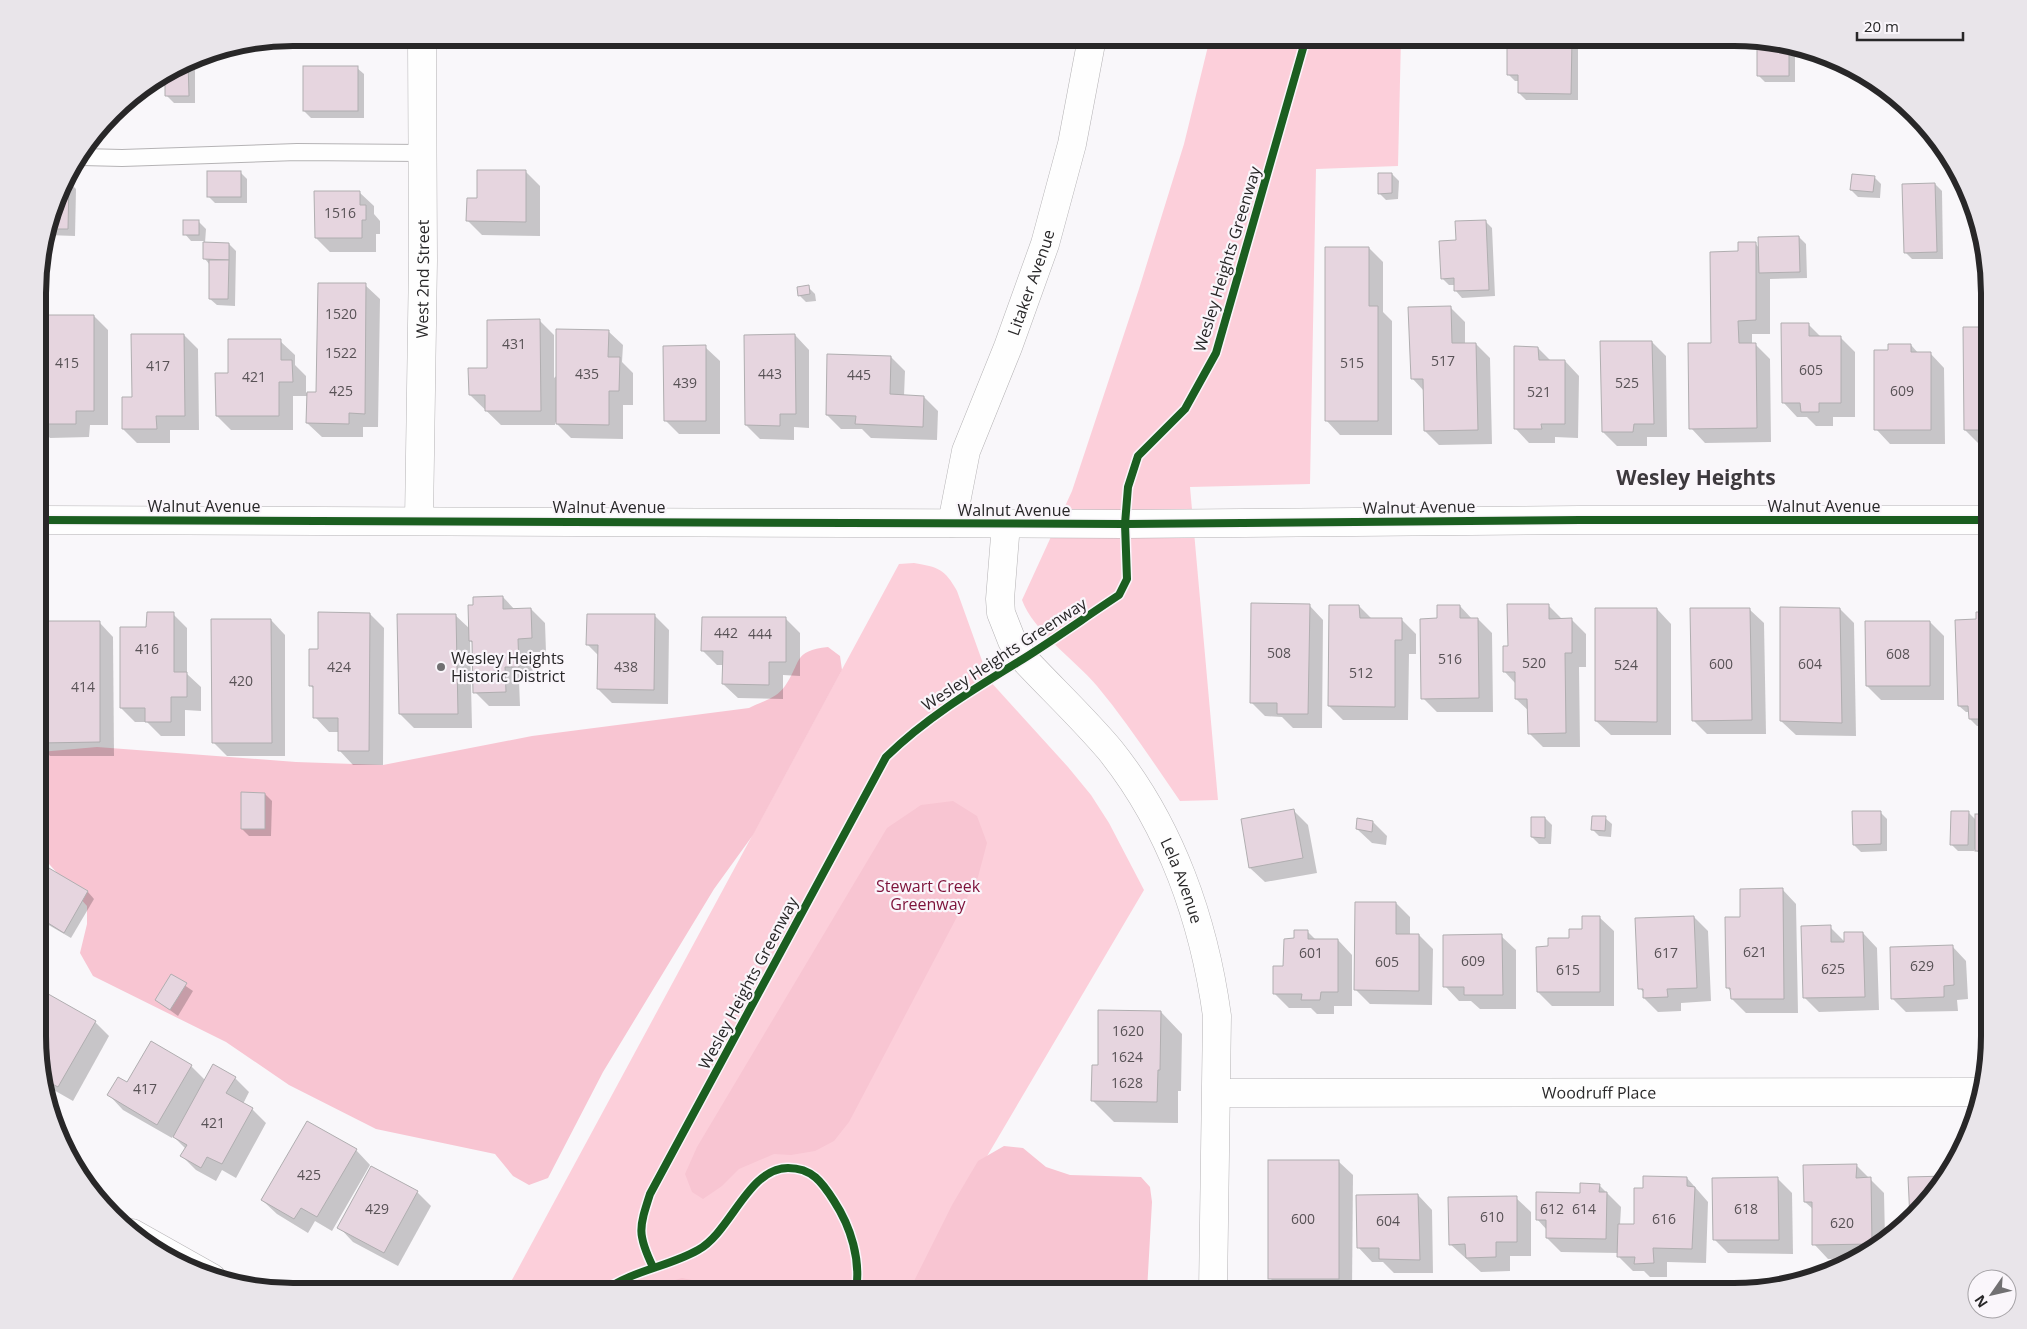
<svg xmlns="http://www.w3.org/2000/svg" width="2027" height="1329" viewBox="0 0 2027 1329" font-family="'Open Sans',sans-serif">
<rect width="100%" height="100%" fill="#f9f7fa"/>
<g fill="#fccfda">
<path d="M1210,38h191l-3,128 -82,3 -6,315 -120,3 28,313 -38,1c-27,-39 -53,-79 -83,-115 -22,-26 -64,-55 -75,-86l50,-109 67,-202 45,-145z"/>
<path d="M914,563c24,4 31,6 43,28l32,89 79,87 23,28 18,28 35,67 -171,290 159,111h-626l393,-727z"/>
</g>
<g fill="#f8c5d2">
<path d="M828,647l12,9 2,14 -89,165 -39,54 -111,183 -55,106 -19,7 -16,-9 -18,-22 -119,-25 -87,-44 -63,-43 -133,-66 -13,-23 7,-29v-18l-47,-52v-102l57,-5 199,15 87,3 149,-29 217,-28c12,-6 28,-10 36,-22 17,-24 7,-35 43,-39z"/>
<path d="M953,801l24,15 10,27 -9,34 -129,245 -15,19 -19,10 -24,4 -17,-1 -35,15 -17,17 -19,13 -11,-7 -7,-18 12,-27 190,-319 34,-23z"/>
<path d="M1004,1146l19,2 23,19 24,8 71,2 9,10 2,15 -5,89h-238l43,-86 26,-44z"/>
<path d="M682,1278l20,4 5,9h-70z"/>
</g>
<g fill="#0003">
<path d="M1520,38h53l5,5v57h-52l-7,-7v-12h-4l-7,-7 12,-27z"/>
<path d="M1689,38h45l61,10v34h-30l-7,-7v-32l-64,-1z"/>
<path d="M193,59l2,2v42h-21l-7,-7 -1,-21z"/>
<path d="M357,68l7,6v44h-53l-7,-7z"/>
<path d="M240,172l7,7v24h-32l-7,-7z"/>
<path d="M526,172l14,14v50l-58,-1 -14,-14 11,-21z"/>
<path d="M1392,174l7,7 -1,18 -12,1 -7,-7z"/>
<path d="M1874,177l7,7 -1,14 -22,-1 -7,-7z"/>
<path d="M63,182h6l7,7 -1,47 -28,-1z"/>
<path d="M1935,184l7,7 1,68h-31l-7,-7z"/>
<path d="M359,192l15,14v8l6,7v13h-4v18h-46l-14,-14z"/>
<path d="M1485,221l7,7 3,68 -33,2 -6,-7 -1,-6h-6l-7,-7 15,-37z"/>
<path d="M199,222l7,7 -1,14 24,1 7,7 -1,55 -18,-1 -7,-6v-34l-5,-6 -1,-18h-13l-6,-7z"/>
<path d="M1799,237l7,7 1,34 -37,1v55h-18v10h3l15,15 1,83 -66,1 -14,-15 48,-176 16,-9 4,5z"/>
<path d="M1369,248l14,14v50l9,9v114h-52l-14,-15z"/>
<path d="M365,285l15,14 -2,128h-15v10h-41l-15,-14 1,-27h-15v34h-62l-14,-14 13,-42 50,-33 15,14v10l11,11v17h12z"/>
<path d="M808,287l7,7 1,7 -10,1 -7,-7z"/>
<path d="M1450,307l15,15v22h11l14,14 2,86 -53,1 -14,-14 -1,-40 -12,-13z"/>
<path d="M40,316h54l14,14v95h-18l-1,12 -39,1 -10,-11z"/>
<path d="M540,321l14,14v43l54,-47 15,14 -1,17 11,11v32h-10v34l-52,-1 -16,-16v3h-54l-31,-30 19,-26z"/>
<path d="M1808,324l13,13 20,1 14,14v65h-22v9h-17l-9,-9h-10l-14,-15z"/>
<path d="M1989,328v116h-10l-14,-14z"/>
<path d="M184,335l14,14 1,81h-29v13h-33l-14,-14 10,-31z"/>
<path d="M795,335l14,15v78l-15,-1v13l-34,-1 -14,-14z"/>
<path d="M1652,342l14,14 1,81h-20v9h-30l-14,-14z"/>
<path d="M1911,345l8,9 11,-1 14,15 1,76h-55l-14,-15z"/>
<path d="M705,347l15,14v73h-41l-14,-14z"/>
<path d="M1538,348l13,13h14l14,15 -1,62 -23,-1v6h-26l-14,-15z"/>
<path d="M891,357l14,14 -1,25 20,1 14,14 -1,29 -66,-2 -9,-9h-21l-14,-14z"/>
<path d="M503,597l12,13 16,-1 14,14 1,29h-14l1,28 -14,1 1,25h-31l-14,-14 -1,-48 -4,-3 2,87h-58l-14,-14 55,-99 15,14z"/>
<path d="M1309,605l14,15 -1,108h-29l-11,-11 -17,-1 -14,-14z"/>
<path d="M1548,605l15,15 8,-1 15,15v33h-7l1,80h-37l-14,-14v-22l-13,-12v-15l-12,-13 5,-24z"/>
<path d="M1359,606l13,13h29l15,15v20h-7l-1,66h-65l-14,-14z"/>
<path d="M1460,606l12,13h6l14,14 1,79h-56l-14,-14 15,-79z"/>
<path d="M1657,609l14,15v111h-60l-15,-14z"/>
<path d="M1749,609l15,14 2,111h-59l-14,-14z"/>
<path d="M1840,609l14,14 2,113 -60,-1 -15,-14z"/>
<path d="M1988,613l1,112 -12,1 -7,-7v-7h-4l-7,-6 18,-85z"/>
<path d="M173,614l14,14v46l14,13v24l-16,-1v26h-24l-14,-14h-12l-14,-14 27,-80z"/>
<path d="M370,614l14,14 -1,137h-30l-14,-15v-18h-10l-14,-15v-27l-5,-5 9,-35z"/>
<path d="M654,615l15,15 -1,74 -56,-1 -14,-14 1,-33 -11,-11z"/>
<path d="M786,619l14,14v43l-17,-1v24l-45,-1 -15,-14 1,-19h-7l-15,-15z"/>
<path d="M271,620l14,15v121h-58l-14,-14z"/>
<path d="M40,622h59l14,15 1,119h-64l-10,-10z"/>
<path d="M1930,622l14,14v64h-63l-14,-14z"/>
<path d="M265,794l7,7 -1,35h-22l-7,-7z"/>
<path d="M1294,811l14,14 9,48 -52,9 -15,-14z"/>
<path d="M1880,812l7,7v32l-26,1 -7,-7z"/>
<path d="M1969,813l7,7 13,-4v41h-6l-8,-8 -1,2h-16l-7,-7z"/>
<path d="M1545,818l7,7 -1,19h-12l-7,-7z"/>
<path d="M1605,818l7,6 -1,13 -12,-1 -7,-7z"/>
<path d="M1373,822l14,14 -1,9 -14,-2 -15,-14z"/>
<path d="M43,865l45,27 6,7 -23,39 -31,-18v-49z"/>
<path d="M1782,889l14,15 2,109h-52l-14,-14 -1,-7 -4,-5 15,-69z"/>
<path d="M1396,903l14,14v18h9l14,14 -1,56 -62,-1 -14,-14z"/>
<path d="M1599,917l15,14v75h-62l-14,-14 12,-44 20,-9z"/>
<path d="M1694,917l14,14 3,70 -30,2v8l-23,1 -14,-14v-5l-4,-5z"/>
<path d="M1830,927l15,15 18,-9 14,15 2,62 -60,2 -15,-15z"/>
<path d="M1307,931l9,9h22l14,15v51h-18v8h-17l-6,-6h-22l-15,-15 10,-25z"/>
<path d="M1501,936l15,14v59h-36l-9,-8h-12l-14,-15z"/>
<path d="M1952,946l14,15 2,38 -11,1 1,11 -52,1 -14,-14z"/>
<path d="M171,976l22,15 -15,25 -22,-16z"/>
<path d="M43,992l52,30 14,14 -36,65 -28,-16 -5,-16v-70z"/>
<path d="M1161,1012l21,22 -1,57h-3v32l-64,-1 -21,-21 6,-34z"/>
<path d="M191,1066l14,14 30,-2 14,14 -6,12 9,5 14,14 -30,55 -14,-8 -6,11 -20,-11 -14,-14 4,-7 -13,-13 -1,2 -49,-28 -14,-15 19,-12z"/>
<path d="M356,1150l14,15 -38,66 -17,-10 -7,12 -31,-19 -15,-14z"/>
<path d="M1338,1161l15,14 -1,116h-70l-12,-13z"/>
<path d="M1856,1165l28,28 1,47 -26,18 -31,1 -14,-15v-34l-9,-8z"/>
<path d="M1687,1178l21,24 -2,61 -39,-1v15h-17l-6,-6h-11l-14,-14v-4l-58,-1 -14,-14v-8l-10,-11 62,-34 22,22 -1,18h15l9,-35z"/>
<path d="M1778,1179l14,14 1,61 -65,-1 -14,-14z"/>
<path d="M417,1192l14,14 -33,60 -45,-24 -14,-15z"/>
<path d="M1418,1195l14,15 1,63h-39l-11,-11h-11l-14,-15z"/>
<path d="M1516,1198l15,14v44h-21v15l-29,1 -31,-28z"/>
<path d="M1609,1284h12l7,7h-19z"/>
</g>
<g fill="#e6d5df" stroke="#b0aeb0">
<path d="M1518,38h54l-1,56 -53,-1v-18h-11v-30l12,1z"/>
<path d="M1757,41l32,6v29h-32z"/>
<path d="M188,61l1,35h-24v-20z"/>
<rect x="303" y="66" width="55" height="45"/>
<path d="M477,170h49v52l-60,-1 1,-23h10z"/>
<rect x="207" y="171" width="34" height="26"/>
<path d="M1378,173h14v20l-14,1z"/>
<path d="M1852,174l23,2 -2,16 -23,-2z"/>
<path d="M64,181h5l-1,48h-19z"/>
<path d="M1935,183l2,69 -33,1 -2,-69z"/>
<path d="M314,191h46v14h6v15h-4v18h-47z"/>
<rect x="183" y="220" width="16" height="15"/>
<path d="M1486,220l3,70 -35,1v-13l-13,1 -2,-38 17,-1 -1,-19z"/>
<path d="M1799,236l1,36 -41,1 -1,-36z"/>
<path d="M203,242l26,1v17l-26,-1z"/>
<path d="M1738,242h18v78l-18,1 1,22h17l1,85 -68,1 -1,-86h23l-1,-91 28,-1z"/>
<path d="M1325,247h44v59h9v115h-53z"/>
<path d="M209,260h20l-1,39h-19z"/>
<path d="M318,283h48l-1,131 -16,-1v11l-43,-1 1,-31h9z"/>
<path d="M809,285l1,9 -12,2 -1,-9z"/>
<path d="M1451,306l1,37h24l2,87 -54,1 -1,-52h-12l-3,-72z"/>
<path d="M40,315h54v96h-18v13h-36z"/>
<path d="M540,319l1,92h-56v-16h-16l-1,-27h19v-48z"/>
<path d="M1781,323h28v13h32v67h-22v9h-18l-1,-9h-18z"/>
<path d="M1963,327h26v103h-25z"/>
<path d="M556,329l53,1 -1,27h12l-1,34h-10v34l-53,-1z"/>
<path d="M131,334h53l1,82h-29l1,13h-35v-32h10z"/>
<path d="M795,334l1,80h-16v12l-35,-1 -1,-90z"/>
<path d="M228,339h53v21h11l1,22h-14v34h-63l-1,-43h13z"/>
<path d="M1600,341h52l2,83h-20l-1,8h-31z"/>
<path d="M1888,344h23v8h20v78h-57v-80h14z"/>
<path d="M706,345v76h-42l-1,-75z"/>
<path d="M1514,346l24,1 1,13h26v64h-24l1,5h-28z"/>
<path d="M827,354l64,2 -1,38 34,2 -1,31 -68,-3 1,-8 -30,-1z"/>
<path d="M503,596v13l28,-1 1,30 -14,1 1,28h-14l1,25 -33,1 -1,-52h-3l-1,-36h5v-8z"/>
<path d="M1251,603l59,1 -2,110h-31v-11h-27z"/>
<path d="M1507,604h42v15l23,-1v35h-7l1,80 -38,1 -1,-35h-12v-27h-12v-26h5z"/>
<path d="M1329,605h30l1,13h42v22h-7v67l-67,-1z"/>
<path d="M1437,605h23v13h18l1,80 -58,1 -1,-80 17,-1z"/>
<path d="M1780,607l60,1 2,115 -62,-2z"/>
<path d="M1595,608h62v114l-62,-1z"/>
<path d="M1690,608h60l2,112 -60,1z"/>
<path d="M147,612h27v60h13v25h-16v25h-26v-14h-25v-81h26z"/>
<path d="M318,612l52,1 -1,138h-31v-33h-25v-32h-4v-37h9z"/>
<path d="M1976,612h12l1,107h-20l-1,-13h-10l-3,-86 21,-1z"/>
<path d="M397,614h59l2,100h-59z"/>
<path d="M587,614h68l-1,76 -57,-1 1,-44h-12z"/>
<path d="M702,617h84v45h-17v23l-47,-1 1,-33h-22z"/>
<path d="M211,619h60l1,124h-60z"/>
<path d="M40,621h60v121l-60,1z"/>
<path d="M1865,621h65v65h-64z"/>
<path d="M241,792l24,1v36h-24z"/>
<path d="M1294,809l9,49 -54,10 -8,-49z"/>
<path d="M1852,811h29v33l-28,1z"/>
<path d="M1951,811h18l-1,34h-18z"/>
<rect x="1975" y="814" width="14" height="37"/>
<path d="M1592,816h14l-1,15 -14,-1z"/>
<path d="M1531,817h14v21l-14,-1z"/>
<path d="M1357,818l16,3 -1,11 -16,-3z"/>
<path d="M42,864l46,27 -24,42 -24,-15v-50z"/>
<path d="M1783,888l1,111h-53l-1,-11h-4l-1,-71h15v-28z"/>
<path d="M1355,902h41v32h23v57l-65,-1z"/>
<path d="M1582,916h18v76h-63l-1,-45 12,-1v-8h21v-9h13z"/>
<path d="M1694,916l3,72 -30,1 1,8 -25,1v-9h-5l-3,-71z"/>
<path d="M1831,925v17h13v-10h19l2,65 -62,1 -2,-72z"/>
<path d="M1294,930h14v9h30v53h-17l-1,8h-19l1,-6h-29v-28h10l1,-27 10,-1z"/>
<path d="M1502,934l1,61h-39v-8h-21v-52z"/>
<path d="M1953,945l1,40 -10,1v11l-53,2 -1,-52z"/>
<path d="M171,974l16,9 -17,27 -15,-10z"/>
<path d="M43,991l53,30 -38,66 -15,-8 -3,-10v-73z"/>
<path d="M1098,1010l63,1 -1,59h-2l-1,32 -66,-1 1,-36h6z"/>
<path d="M151,1041l41,24 -35,60 -50,-30 11,-18 9,5z"/>
<path d="M213,1064l23,13 -10,16 27,15 -31,56 -15,-7 -6,11 -21,-12 7,-11 -14,-8z"/>
<path d="M307,1121l50,28 -40,68 -16,-9 -7,11 -33,-19z"/>
<rect x="1268" y="1160" width="71" height="119"/>
<path d="M1857,1164l-1,14 15,-1 1,67 -60,1v-43h-8l-1,-37z"/>
<path d="M371,1166l47,25 -34,62 -47,-25z"/>
<path d="M1643,1176l44,1v9l8,1 -3,62 -39,-1 1,15 -20,1 1,-7h-18l1,-33h16v-36h9z"/>
<path d="M1947,1176l-1,2 -36,42 -2,-43z"/>
<path d="M1778,1177l1,63h-66l-1,-62z"/>
<path d="M1580,1183l20,1 -1,8h8l-1,47 -60,-1v-18h-10v-28l44,1z"/>
<path d="M1418,1194l2,66 -41,-1v-11h-22l-1,-53z"/>
<path d="M1517,1196v46h-21v15l-30,1 -1,-14 -16,1 -1,-48z"/>
<rect x="1608" y="1283" width="14" height="8"/>
</g>
<g fill="none" stroke-linecap="round" stroke-linejoin="round">
<g stroke="#b5b3b5" stroke-width="18">
<path id="service" d="M82,157l40,1 175,-6 125,1"/>
</g>
<g stroke="#b5b3b5" stroke-width="29">
<g id="minor">
<path d="M40,520l1085,4 455,-4h409"/>
<path id="s1" d="M419,520l4,-260 -1,-222"/>
<path id="s2" d="M952,523l14,-72 42,-104 37,-103 27,-100 20,-106"/>
<path id="s3" d="M1006,524l-6,75 1,14 11,28 12,18c28,30 59,59 86,91 61,76 94,171 107,266l-4,275"/>
<path id="s4" d="M1217,1093l764,-1"/>
<path d="M132,1233l80,45"/>
</g>
</g>
<use href="#service" stroke="#fefefe" stroke-width="16"/>
<use href="#minor" stroke="#fefefe" stroke-width="28"/>
<g stroke="#faf6fb" stroke-width="11">
<g id="cycleway">
<path d="M40,520l1085,4 455,-4h409"/>
<path d="M653,1267c-16,-33 -14,-39 -3,-73l236,-437c41,-40 88,-68 137,-98 32,-20 64,-43 96,-64l8,-16 -2,-55 3,-37 10,-31 47,-47 31,-56 90,-315"/>
<path d="M604,1291c29,-21 64,-24 94,-41 33,-18 50,-82 90,-82 24,0 34,14 46,33 17,26 27,59 22,90"/>
</g>
</g>
<use href="#cycleway" stroke="#1b5e20" stroke-width="8"/>
</g>
<circle fill="#717072" stroke="#faf6fb" stroke-width="2" cx="441" cy="667" r="5"/>
<g text-anchor="middle" stroke-width="4.5" stroke-linejoin="round" paint-order="stroke">
<g font-size="14" fill="#585256">
<text x="340" y="218">1516</text>
<text x="341" y="319">1520</text>
<text x="514" y="349">431</text>
<text x="341" y="358">1522</text>
<text x="1443" y="366">517</text>
<text x="67" y="368">415</text>
<text x="1352" y="368">515</text>
<text x="158" y="371">417</text>
<text x="1811" y="375">605</text>
<text x="587" y="379">435</text>
<text x="770" y="379">443</text>
<text x="859" y="380">445</text>
<text x="254" y="382">421</text>
<text x="685" y="388">439</text>
<text x="1627" y="388">525</text>
<text x="341" y="396">425</text>
<text x="1902" y="396">609</text>
<text x="1539" y="397">521</text>
<text x="726" y="638">442</text>
<text x="760" y="639">444</text>
<text x="147" y="654">416</text>
<text x="1279" y="658">508</text>
<text x="1898" y="659">608</text>
<text x="1450" y="664">516</text>
<text x="1534" y="668">520</text>
<text x="1721" y="669">600</text>
<text x="1810" y="669">604</text>
<text x="1626" y="670">524</text>
<text x="339" y="672">424</text>
<text x="626" y="672">438</text>
<text x="1361" y="678">512</text>
<text x="241" y="686">420</text>
<text x="83" y="692">414</text>
<text x="1755" y="957">621</text>
<text x="1311" y="958">601</text>
<text x="1666" y="958">617</text>
<text x="1473" y="966">609</text>
<text x="1387" y="967">605</text>
<text x="1922" y="971">629</text>
<text x="1833" y="974">625</text>
<text x="1568" y="975">615</text>
<text x="1128" y="1036">1620</text>
<text x="1127" y="1062">1624</text>
<text x="1127" y="1088">1628</text>
<text x="145" y="1094">417</text>
<text x="213" y="1128">421</text>
<text x="309" y="1180">425</text>
<text x="377" y="1214">429</text>
<text x="1552" y="1214">612</text>
<text x="1584" y="1214">614</text>
<text x="1746" y="1214">618</text>
<text x="1492" y="1222">610</text>
<text x="1303" y="1224">600</text>
<text x="1664" y="1224">616</text>
<text x="1388" y="1226">604</text>
<text x="1842" y="1228">620</text>
</g>
<g font-size="16" fill="#282728" stroke="#faf6fb">
<text transform="translate(1227 259) rotate(-73)" y="6">Wesley Heights Greenway</text>
<text dy="6" stroke="none"><textPath href="#s1" startOffset="241">West 2nd Street</textPath></text>
<text dy="6" stroke="none"><textPath href="#s2" startOffset="254">Litaker Avenue</textPath></text>
<text x="204" y="512">Walnut Avenue</text>
<text x="1824" y="512">Walnut Avenue</text>
<text x="609" y="513">Walnut Avenue</text>
<text transform="translate(1419 507) rotate(-1)" y="6">Walnut Avenue</text>
<text x="1014" y="516">Walnut Avenue</text>
<text transform="translate(1004 654) rotate(-33)" y="6">Wesley Heights Greenway</text>
<text dy="6" stroke="none"><textPath href="#s3" startOffset="416">Lela Avenue</textPath></text>
<text transform="translate(748 983) rotate(-62)" y="6">Wesley Heights Greenway</text>
<text dy="6" stroke="none"><textPath href="#s4" startOffset="382">Woodruff Place</textPath></text>
</g>
<g font-size="16" fill="#282728" stroke="#faf6fb" text-anchor="start">
<text x="451" y="664">Wesley Heights<tspan x="451" dy="18">Historic District</tspan></text>
</g>
<g font-size="16" fill="#7d123a" stroke="#faf6fb">
<text x="928" y="892">Stewart Creek<tspan x="928" dy="18">Greenway</tspan></text>
</g>
<g font-size="21" font-weight="bold" fill="#3d393d" stroke="#faf6fb">
<text x="1696" y="485">Wesley Heights</text>
</g>
</g>
<path d="M0 0H2027V1329H0ZM293 46H1734A247 247 0 0 1 1981 293V1036A247 247 0 0 1 1734 1283H293A247 247 0 0 1 46 1036V293A247 247 0 0 1 293 46Z" fill="#e9e5ea" fill-rule="evenodd"/>
<path fill="none" stroke="#282728" stroke-width="6" d="M293 46H1734A247 247 0 0 1 1981 293V1036A247 247 0 0 1 1734 1283H293A247 247 0 0 1 46 1036V293A247 247 0 0 1 293 46Z"/>
<g transform="translate(1992 1294) rotate(236)"><circle r="24" fill="#faf6fb" stroke="#a6a3a7"/>
<path d="M0-4L9 19L0 12L-9 19Z" fill="#717072"/>
<text y="-8" font-size="14" font-weight="bold" text-anchor="middle" fill="#282728">N</text>
</g>
<path d="M1857 32v8h106v-8" fill="none" stroke="#282728" stroke-width="2.5"/>
<text x="1864" y="32" font-size="15" fill="#282728" stroke="#faf6fb" stroke-width="4" paint-order="stroke">20 m</text>
</svg>
